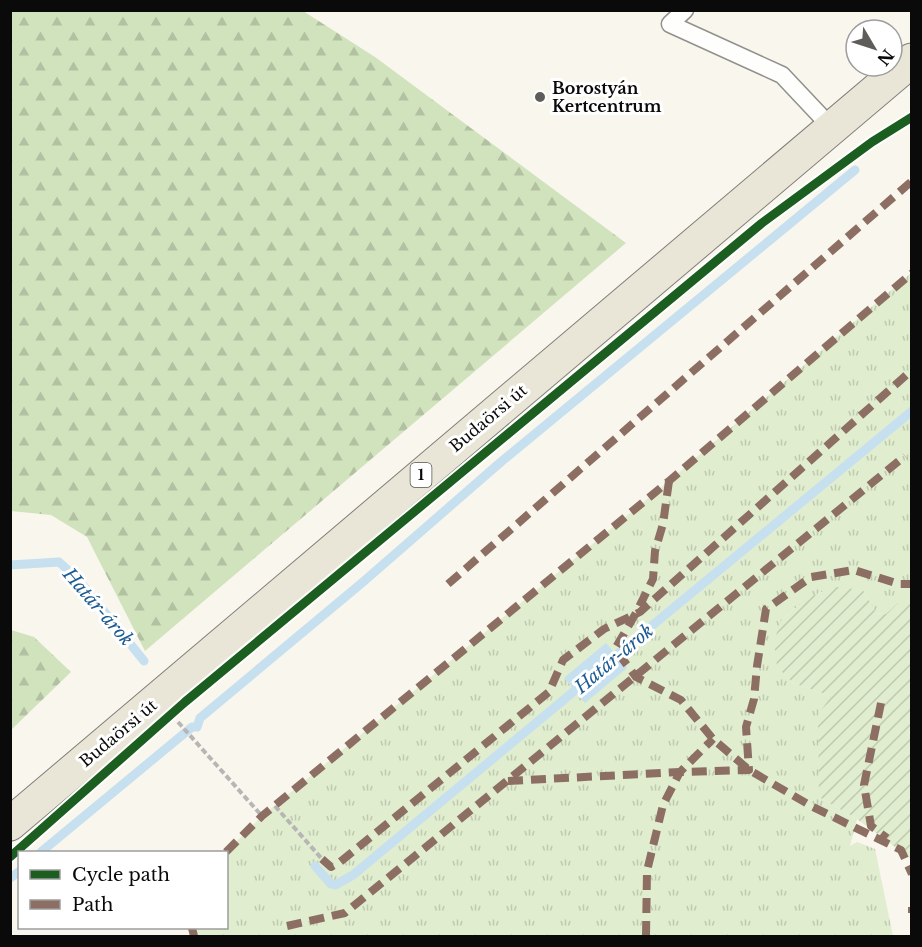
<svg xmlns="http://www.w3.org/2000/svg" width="922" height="947" viewBox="0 0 922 947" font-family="'Libre Baskerville',serif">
<defs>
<pattern id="grass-tufts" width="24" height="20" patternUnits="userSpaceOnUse" patternTransform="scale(1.5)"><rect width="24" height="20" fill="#e0edce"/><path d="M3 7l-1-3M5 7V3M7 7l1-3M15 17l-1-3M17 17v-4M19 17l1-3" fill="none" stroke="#bfcab0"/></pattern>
<pattern id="forest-firs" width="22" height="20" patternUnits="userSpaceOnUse" patternTransform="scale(1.5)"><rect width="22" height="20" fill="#d1e3bd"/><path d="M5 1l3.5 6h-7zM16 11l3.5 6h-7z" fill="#b2c1a1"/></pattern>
<pattern id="garden-furrows" width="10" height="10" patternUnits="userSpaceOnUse" patternTransform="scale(1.5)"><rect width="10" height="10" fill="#e0edce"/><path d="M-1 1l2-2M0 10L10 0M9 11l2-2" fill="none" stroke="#bfcab0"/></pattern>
</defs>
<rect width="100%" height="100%" fill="#f9f6ed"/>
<path fill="url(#grass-tufts)" d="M911,273v332l-1,-3 -24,12 -10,-1 -13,-23c-42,-4 -51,3 -82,31l-4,46 16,16 38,13 -12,101 38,22 -7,27 7,-4 18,7 18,87h-699l-2,-8h34v-76l36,-36 407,-335z"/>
<g fill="url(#forest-firs)">
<path d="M11,10l292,1 72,46 251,186 -481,408 -58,-114 -36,-22 -40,-4z"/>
<path d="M11,630l23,7 37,35 -60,58z"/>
</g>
<path fill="url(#garden-furrows)" d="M836,587l27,3 13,23 10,1 12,-11 12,-1 1,3 1,120 -3,8 3,3 -1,123 -54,-40 -38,-22 -1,-82 13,-19 -38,-13 -16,-16 -3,-26 7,-20 26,-23z"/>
<path fill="#c6e0f0" d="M606,643l21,25 -42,35 -21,-25z"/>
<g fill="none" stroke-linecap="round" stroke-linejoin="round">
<g stroke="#c6e0f0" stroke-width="9">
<path d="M10,565l49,-3 19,17 66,82"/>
<path d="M608,662l304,-251"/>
<path d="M41,852l151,-125h5l3,-9 163,-136 139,-121 353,-291"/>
<path d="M315,866l16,18 4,1 18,-10 231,-192"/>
<path d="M10,878l10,-7"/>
</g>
<g stroke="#92908c" stroke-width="19">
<path id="service" d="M685,10l-15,14 112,51 49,52"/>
</g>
<g stroke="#7f7e7a" stroke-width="35">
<path id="primary" d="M10,824l902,-764"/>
</g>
<g stroke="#b7b6b5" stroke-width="4" stroke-dasharray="6 3" stroke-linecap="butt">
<path d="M178,722l84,94"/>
<path d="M275,806l47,53"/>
</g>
<use href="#service" stroke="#fefefc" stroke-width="16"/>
<use href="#primary" stroke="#eae6d7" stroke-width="33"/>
<g stroke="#8d6e63" stroke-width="8" stroke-dasharray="15 8" stroke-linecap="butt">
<path d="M669,481l-6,43 -8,27 -2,28 -17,34 -21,36 21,28 45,23 32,39 36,31 64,37 88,43 11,24"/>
<path d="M448,584l464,-403"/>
<path d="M881,703l-17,82 7,41 16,12"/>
<path d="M508,781l172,-9 69,-2 -3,-43 8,-28 3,-33 9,-57 45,-32 43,-7 45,14h13"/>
<path d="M226,852l36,-36 407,-335 243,-208"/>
<path d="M322,859l9,8 9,-5 209,-170 14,-32 41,-31 36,-17 272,-242"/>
<path d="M912,907v6"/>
<path d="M287,926l58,-13 560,-457"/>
<path d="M192,928l2,8"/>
<path d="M646,936l1,-65 16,-66 17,-33 33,-33"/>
</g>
<g stroke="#fff" stroke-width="13">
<path id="cycleway" d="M10,857l175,-155 577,-479 110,-81 40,-25"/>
</g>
<use href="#cycleway" stroke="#1b5e20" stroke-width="9"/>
</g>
<circle fill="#5e5d59" stroke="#fff" stroke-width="2" cx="540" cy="97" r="6"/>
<g text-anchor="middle" stroke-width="6" stroke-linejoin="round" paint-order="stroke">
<rect fill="#fff" stroke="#545454" stroke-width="1.5" x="410.5" y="463" width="21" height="24" rx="4.5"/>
<g font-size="15" font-weight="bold" fill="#0a0a0a">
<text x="421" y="480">1</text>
</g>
<g font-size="16" font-weight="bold" fill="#0a0a0a" stroke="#fff" text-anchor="start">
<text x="552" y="94">Borostyán<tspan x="552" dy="18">Kertcentrum</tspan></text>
</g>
<g font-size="16" fill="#0a0a0a" stroke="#fff">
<text transform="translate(488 418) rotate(-40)" y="6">Budaörsi út</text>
<text transform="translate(118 733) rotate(-40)" y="6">Budaörsi út</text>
</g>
<g font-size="18" font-style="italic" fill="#1c5b92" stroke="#fff">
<text transform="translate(98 607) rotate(49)" y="6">Határ-árok</text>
<text transform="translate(614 659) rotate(-40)" y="6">Határ-árok</text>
</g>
</g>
<rect width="922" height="947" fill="none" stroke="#0a0a0a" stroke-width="24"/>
<rect x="18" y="851" width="210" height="78" fill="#ffffff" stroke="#9d9d9d" stroke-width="1.5"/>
<rect x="30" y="870" width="30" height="9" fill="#1b5e20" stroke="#9d9d9d" stroke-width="1.5"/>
<text x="72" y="881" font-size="18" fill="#0a0a0a">Cycle path</text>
<rect x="30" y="900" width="30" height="9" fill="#8d6e63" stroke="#9d9d9d" stroke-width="1.5"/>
<text x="72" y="911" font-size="18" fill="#0a0a0a">Path</text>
<g transform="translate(874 48) rotate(129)"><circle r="28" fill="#ffffff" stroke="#9d9d9d" stroke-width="1.5"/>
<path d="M0-4.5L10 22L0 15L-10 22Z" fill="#5e5d59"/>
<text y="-9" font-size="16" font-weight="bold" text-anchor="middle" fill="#0a0a0a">N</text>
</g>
</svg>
